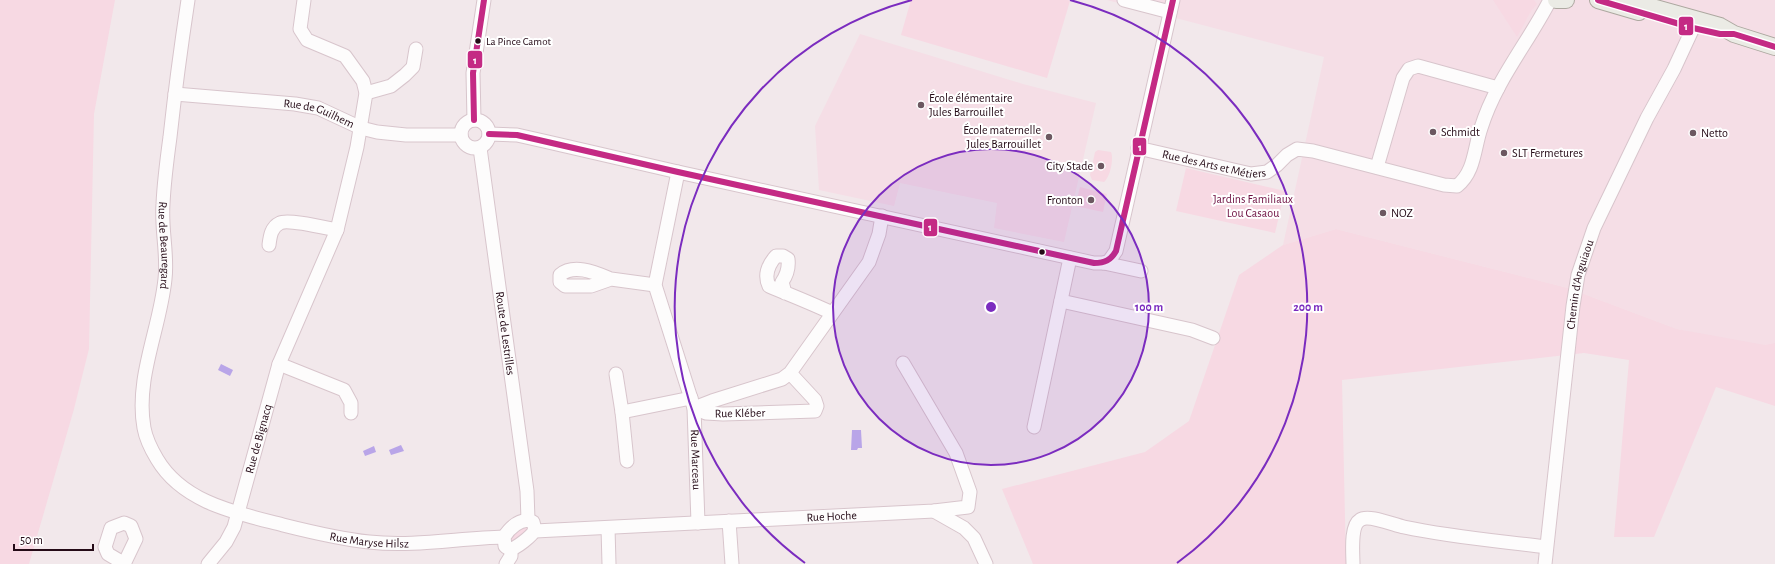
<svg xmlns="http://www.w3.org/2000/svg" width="1775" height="564" viewBox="0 0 1775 564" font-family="'Alegreya Sans',sans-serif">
<rect width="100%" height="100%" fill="#f2e8eb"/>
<g fill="#f5dee6">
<path d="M1107,0h668v350l-98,-21 -109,-41 -232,-59 -53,16 41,-188z"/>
<path d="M860,34l163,50 73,19 -32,139 -70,-14 3,-25 -97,-20 -6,23 -75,-16 -4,-64z"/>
</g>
<g fill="#f7d9e3">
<path d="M0,0h115l-21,114 -5,235 -15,60 -45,155h-29z"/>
<path d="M911,0h157l2,1 -23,77 -146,-43z"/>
<path d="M1493,0h41l3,4 -6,7 -14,26z"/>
<path d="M1098,150l13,2c3,7 -1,25 -7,30l-12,-2 -2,-5 5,-23z"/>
<path d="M1186,168l99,23 -10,42 -99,-22z"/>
<path d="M1080,187l27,7 -4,18 -28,-6z"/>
<path d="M1336,229l232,59 109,41 88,16 10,-2v63l-59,-19 -62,150h-40l15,-177 -45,-7 -242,27 4,184h-313l-31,-75 143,-37 44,-31 50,-146 44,-30z"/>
<path d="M525,525l5,3 -18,17 -3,-9z"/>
</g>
<g fill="#b9a5e8">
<path d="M221,364l12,6 -3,6 -12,-6z"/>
<path d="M852,430h9l1,18h-4l-1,2h-6z"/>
<path d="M401,445l3,6 -13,4 -2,-5z"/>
<path d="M374,446l2,6 -11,4 -2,-5z"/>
</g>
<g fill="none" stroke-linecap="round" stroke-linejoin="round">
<g stroke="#d8c5cc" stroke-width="15">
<g id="minor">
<path id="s1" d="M188,0c-7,46 -13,91 -18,137 -3,22 -6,45 -7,67 -2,25 5,51 2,75 -5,50 -30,99 -21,149 2,11 7,21 13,31 26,44 80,54 126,66 28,7 57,14 86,17 45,5 90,-4 135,-5"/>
<path d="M1124,0l46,12"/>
<path d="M366,93l25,-7 14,-11 8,-8 3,-18"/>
<path id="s2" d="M175,94l120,10 23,4 43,20 16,4 29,3h55"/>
<circle cx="475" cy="134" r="14"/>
<path d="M474,120l-1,-47 11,-73"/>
<path d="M489,134l28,1 31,7 130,30 416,91h10l37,8"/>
<path id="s3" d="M480,148l47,343 1,29"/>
<path id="s4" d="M1138,148l113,26 16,-2 10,-7 10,-10 10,-6 16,2 131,34 13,1c18,-14 17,-38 24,-58 15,-48 47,-85 69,-128"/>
<path d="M1377,167l26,-89 6,-9 9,-3 80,22"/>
<path id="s5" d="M678,172l-23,113 39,123 4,115"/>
<path d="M269,245c1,-8 2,-18 11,-22 8,-4 46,5 57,7"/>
<path d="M1104,263l5,-2 7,-10 57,-251"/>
<path d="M611,279c-15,-6 -37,-16 -51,-4v7l5,4h26l20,-7 44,6"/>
<path d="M785,293l-3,-11c5,-7 7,-15 6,-23l-5,-3h-7c-8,9 -12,19 -7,30 21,9 42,17 63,27"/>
<path d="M1061,301l131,29 21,8"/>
<path d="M279,364l65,26 7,13v10"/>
<path d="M790,373l25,27 2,6 -2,5 -92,3 -17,-1 -12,-5 18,-7 70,-22 8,-6 79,-111 10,-28 3,-18"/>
<path d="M616,374l6,38 5,49"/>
<path d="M622,412l69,-14"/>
<path d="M1034,427l36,-169"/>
<path d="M934,511l30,17 10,10 12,26"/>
<path d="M528,520l5,2c1,3 2,6 1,9 -1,4 -19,18 -23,18 -1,0 -6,-2 -6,-3l-1,-9c5,-8 13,-16 24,-17z"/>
<path d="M729,521l3,43"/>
<path d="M608,528l1,36"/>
<path id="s6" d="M535,531l399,-20 34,-4 2,-15 -14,-39 -53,-90"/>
<path d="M124,564l12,-25 -5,-13 -7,-3 -13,5 -6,19 3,7 17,10"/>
<path id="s7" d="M208,564l18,-22 8,-15 45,-163 58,-134 20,-83 9,-54 -3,-12 -18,-25 -38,-16 -7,-11 4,-29"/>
<path d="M506,564l5,-8v-7"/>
<path d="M1353,564c0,-10 -3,-38 7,-44 8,-6 34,5 44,7 47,10 95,14 142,20"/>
<path id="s8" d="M1545,564l28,-258 5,-31 16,-47 53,-110 27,-49 19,-41"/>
</g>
</g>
<g stroke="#ada8a0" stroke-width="18">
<g id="major">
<path d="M1556,0h10"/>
<path d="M1598,0l41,12"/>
<path d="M1627,0l93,26 14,8 41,13"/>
</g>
</g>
<use href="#minor" stroke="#fdfcfc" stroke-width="13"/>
<use href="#major" stroke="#ebebe5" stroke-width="16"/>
<g stroke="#fff" stroke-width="9">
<g id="bus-1">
<path d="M1598,0l95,28 27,6h14l41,13"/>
<path d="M474,120l-1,-47 11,-73"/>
<path d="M489,134l28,1 161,37 416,91c11,0 17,-3 22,-12l57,-251"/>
</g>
</g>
<use href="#bus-1" stroke="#c42a84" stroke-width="6"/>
</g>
<circle cx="991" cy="307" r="158" fill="#7b2cbf" fill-opacity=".12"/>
<g fill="none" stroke="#7b2cbf" stroke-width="2">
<circle cx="991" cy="307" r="158"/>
<path d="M805 563A317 317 0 0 1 912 0M1070 0A317 317 0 0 1 1177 563"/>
</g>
<g fill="#240a16" stroke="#fff" stroke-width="1.5">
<circle cx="478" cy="41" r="3.5"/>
<circle cx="1042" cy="252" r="3.5"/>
</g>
<g fill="#6c5861" stroke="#fff" stroke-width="1.5">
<circle cx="921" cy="105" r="4"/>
<circle cx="1433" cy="132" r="4"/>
<circle cx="1693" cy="133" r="4"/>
<circle cx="1049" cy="137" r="4"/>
<circle cx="1504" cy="153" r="4"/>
<circle cx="1101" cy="166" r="4"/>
<circle cx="1091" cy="200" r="4"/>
<circle cx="1383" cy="213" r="4"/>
</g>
<g text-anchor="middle" stroke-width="4" stroke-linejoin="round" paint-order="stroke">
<g font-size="11" fill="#240a16" stroke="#fff" text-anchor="start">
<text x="486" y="45">La Pince Camot</text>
</g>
<g font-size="12" fill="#240a16" stroke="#fff" text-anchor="start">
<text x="929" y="102">École élémentaire<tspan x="929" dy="14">Jules Barrouillet</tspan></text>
<text x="1041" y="134" text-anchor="end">École maternelle<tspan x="1041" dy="14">Jules Barrouillet</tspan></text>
<text x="1441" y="136">Schmidt</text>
<text x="1701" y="137">Netto</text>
<text x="1512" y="157">SLT Fermetures</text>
<text x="1093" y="170" text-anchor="end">City Stade</text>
<text x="1083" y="204" text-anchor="end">Fronton</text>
<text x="1391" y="217">NOZ</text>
</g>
<g font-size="12" fill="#240a16" stroke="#fff">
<text dy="4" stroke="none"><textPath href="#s2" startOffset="146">Rue de Guilhem</textPath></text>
<text dy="4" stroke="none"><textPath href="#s4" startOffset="78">Rue des Arts et Métiers</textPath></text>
<text dy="4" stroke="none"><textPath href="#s1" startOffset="247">Rue de Beauregard</textPath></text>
<text dy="4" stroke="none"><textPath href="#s8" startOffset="282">Chemin d'Anguiaou</textPath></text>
<text dy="4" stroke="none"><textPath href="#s3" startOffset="187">Route de Lestrilles</textPath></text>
<text transform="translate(740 413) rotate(-1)" y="4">Rue Kléber</text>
<text dy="4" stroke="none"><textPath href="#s7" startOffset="137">Rue de Bignacq</textPath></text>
<text dy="4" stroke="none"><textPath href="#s5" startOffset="296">Rue Marceau</textPath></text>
<text dy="4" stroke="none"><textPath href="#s6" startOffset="297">Rue Hoche</textPath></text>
<text dy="4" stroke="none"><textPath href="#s1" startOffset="700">Rue Maryse Hilsz</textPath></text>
</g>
<g font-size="12" fill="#6e1042" stroke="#fff">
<text x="1253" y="203">Jardins Familiaux<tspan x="1253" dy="14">Lou Casaou</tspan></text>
</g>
</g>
<circle cx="991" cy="307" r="6" fill="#7b2cbf" stroke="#fff" stroke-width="2"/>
<g font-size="12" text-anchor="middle" font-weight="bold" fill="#7b2cbf" stroke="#fff" stroke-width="4" stroke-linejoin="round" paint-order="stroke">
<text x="1149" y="311">100 m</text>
<text x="1308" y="311">200 m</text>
</g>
<g stroke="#fff" stroke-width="1.5">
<rect x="1678" y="16" width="16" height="20" rx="4" fill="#c42a84"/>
<rect x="467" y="50" width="16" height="19" rx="4" fill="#c42a84"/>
<rect x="1132" y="137" width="15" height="19" rx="4" fill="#c42a84"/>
<rect x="923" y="218" width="15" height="19" rx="4" fill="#c42a84"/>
</g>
<g font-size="11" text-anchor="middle" font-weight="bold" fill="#fff">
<text x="1686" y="30">1</text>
<text x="475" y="64">1</text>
<text x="1140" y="151">1</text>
<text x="930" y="231">1</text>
</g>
<path d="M14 544v6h79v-6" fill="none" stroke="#240a16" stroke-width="2"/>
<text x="20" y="544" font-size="12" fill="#240a16" stroke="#ffffff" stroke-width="3" paint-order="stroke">50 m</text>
</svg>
